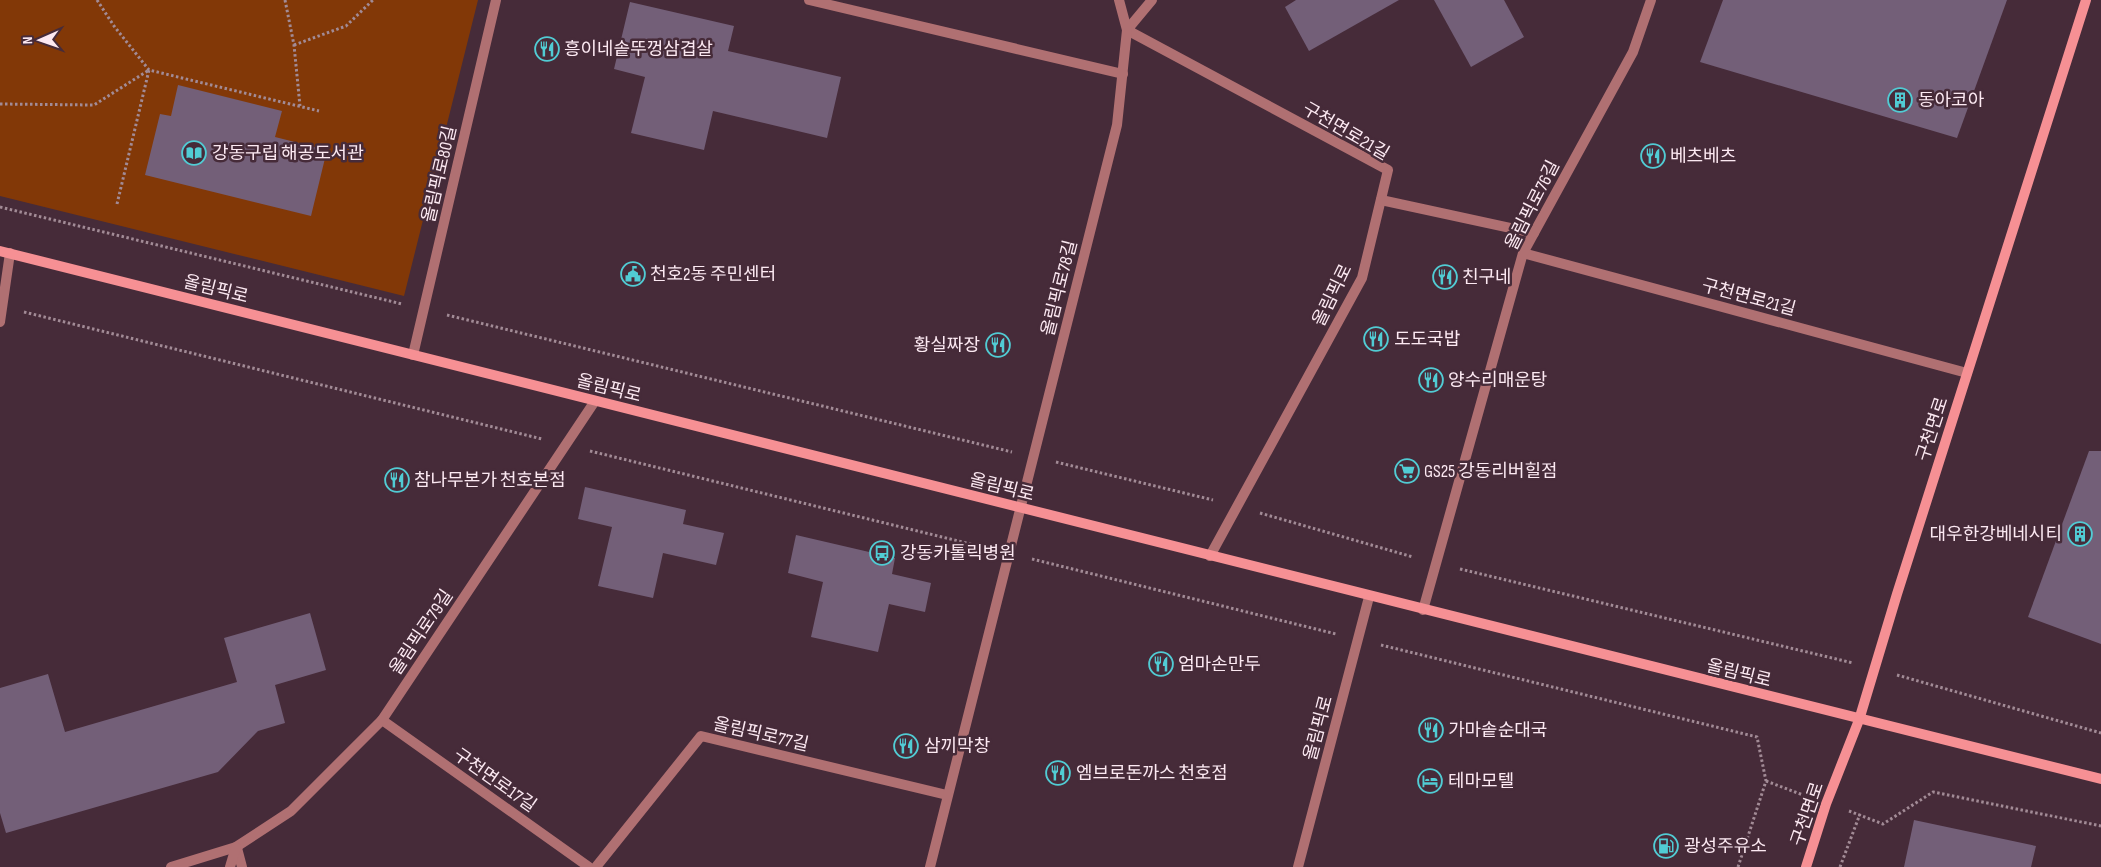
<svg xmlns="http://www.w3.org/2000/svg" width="2101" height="867" viewBox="0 0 2101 867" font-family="'Sofia Sans Condensed','Noto Sans KR',sans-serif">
<rect width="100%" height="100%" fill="#462b39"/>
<path fill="#823807" d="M0,0h478l-74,296 -404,-100z"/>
<g fill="#735f78">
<path d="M1296,0h103l-90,51 -24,-44z"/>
<path d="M1434,0h70l20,37 -53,30z"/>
<path d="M1723,0h284l-50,138 -257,-76z"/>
<path d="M630,2l104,24 -6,25 113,26 -14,61 -114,-27 -9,39 -73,-17 14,-56 -31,-8z"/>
<path d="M178,85l104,26 -7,26 52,13 -16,66 -166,-41 15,-61 11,2z"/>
<path d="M2089,451h12v193l-73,-27z"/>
<path d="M585,487l101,23 -3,14 41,9 -8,32 -53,-12 -10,45 -55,-12 14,-59 -34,-8z"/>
<path d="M796,535l99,23 -3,16 39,9 -6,29 -36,-8 -11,48 -67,-15 12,-55 -35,-9z"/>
<path d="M310,613l16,57 -51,15 10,38 -27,8 -40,41 -212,61 -6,-20v-125l48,-14 17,58 172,-50 -13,-44z"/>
<path d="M1914,820l122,26 -5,21h-127z"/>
</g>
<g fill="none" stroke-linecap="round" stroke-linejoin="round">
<g stroke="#a28b96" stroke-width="3" stroke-dasharray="2.5 2.5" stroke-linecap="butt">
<path d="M97,0l17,26 35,44 170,41"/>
<path d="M285,0l9,45 6,61"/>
<path d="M294,45l52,-19 27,-26"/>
<path d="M0,104l94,1 55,-35"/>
<path d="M117,204l32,-134"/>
<path d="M0,207l402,97"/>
<path d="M24,312l518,127"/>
<path d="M447,315l565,137"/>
<path d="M590,451l397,97"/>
<path d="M1056,462l157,38"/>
<path d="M1260,513l153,44"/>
<path d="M1032,559l304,75"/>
<path d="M1460,569l393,94"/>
<path d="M1381,645l376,92 9,44 -28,86"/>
<path d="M1897,675l204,58"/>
<path d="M1766,781l37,14"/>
<path d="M1849,811l34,13 50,-32 168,34"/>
<path d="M1840,867l20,-53"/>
</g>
<g stroke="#b07072" stroke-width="10">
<path d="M809,0l314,74"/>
<path d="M1152,0l-25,30 261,140 -26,108 -152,278"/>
<path d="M1381,200l153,33"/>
<path d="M1523,253l444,120"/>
<path d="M0,322l10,-69"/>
<path d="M413,355l83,-355"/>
<path d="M1423,610l100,-357 110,-201 18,-52"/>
<path d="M382,720l207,147"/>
<path d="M237,848l5,19"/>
<path d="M171,867l65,-20 55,-36 91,-91 213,-319"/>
<path d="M230,867l6,-20"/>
<path d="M596,867l105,-131 246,59"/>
<path d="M930,867l187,-742 10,-95 -8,-30"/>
<path d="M1298,867l71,-270"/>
</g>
<g stroke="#f69094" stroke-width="10">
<path d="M0,251l2101,528"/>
<path d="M1806,867l20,-63 33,-84 38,-126 189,-594"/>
</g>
</g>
<defs>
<g id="restaurant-ring" transform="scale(1.25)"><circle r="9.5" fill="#462b39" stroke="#51ccd4" stroke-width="1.5"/><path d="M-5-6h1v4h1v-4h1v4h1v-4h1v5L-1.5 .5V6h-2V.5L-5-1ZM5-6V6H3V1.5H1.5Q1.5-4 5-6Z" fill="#51ccd4"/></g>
<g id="building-ring" transform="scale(1.25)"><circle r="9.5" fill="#462b39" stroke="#51ccd4" stroke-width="1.5"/><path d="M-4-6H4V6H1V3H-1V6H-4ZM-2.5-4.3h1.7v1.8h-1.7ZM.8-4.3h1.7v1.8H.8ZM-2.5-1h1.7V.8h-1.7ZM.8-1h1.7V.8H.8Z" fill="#51ccd4"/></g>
<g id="library-ring" transform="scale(1.25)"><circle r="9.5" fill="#462b39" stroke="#51ccd4" stroke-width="1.5"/><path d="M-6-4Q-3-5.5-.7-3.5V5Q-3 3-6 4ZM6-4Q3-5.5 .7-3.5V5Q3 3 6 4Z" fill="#51ccd4"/></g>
<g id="civic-ring" transform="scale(1.25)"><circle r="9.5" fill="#462b39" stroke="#51ccd4" stroke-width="1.5"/><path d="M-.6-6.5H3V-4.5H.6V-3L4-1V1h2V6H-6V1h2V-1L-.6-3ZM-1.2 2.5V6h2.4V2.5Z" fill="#51ccd4"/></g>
<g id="supermarket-ring" transform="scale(1.25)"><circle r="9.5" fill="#462b39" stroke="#51ccd4" stroke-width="1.5"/><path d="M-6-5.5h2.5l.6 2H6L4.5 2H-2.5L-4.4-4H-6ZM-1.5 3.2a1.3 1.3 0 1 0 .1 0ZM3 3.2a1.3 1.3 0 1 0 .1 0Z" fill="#51ccd4"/></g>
<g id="bus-ring" transform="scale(1.25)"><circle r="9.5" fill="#462b39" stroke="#51ccd4" stroke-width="1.5"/><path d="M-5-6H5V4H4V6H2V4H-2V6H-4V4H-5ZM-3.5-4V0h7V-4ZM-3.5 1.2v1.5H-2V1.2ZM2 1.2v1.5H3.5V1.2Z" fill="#51ccd4"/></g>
<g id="hotel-ring" transform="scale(1.25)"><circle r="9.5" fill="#462b39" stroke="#51ccd4" stroke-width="1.5"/><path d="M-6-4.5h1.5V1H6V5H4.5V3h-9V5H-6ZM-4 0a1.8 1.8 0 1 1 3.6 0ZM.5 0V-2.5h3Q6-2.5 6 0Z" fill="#51ccd4"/></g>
<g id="fuel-ring" transform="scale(1.25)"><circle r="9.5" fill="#462b39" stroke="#51ccd4" stroke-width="1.5"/><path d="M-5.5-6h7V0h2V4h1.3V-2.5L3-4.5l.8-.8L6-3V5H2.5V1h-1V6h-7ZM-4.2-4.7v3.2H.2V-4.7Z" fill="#51ccd4"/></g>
</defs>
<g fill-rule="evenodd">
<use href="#restaurant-ring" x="547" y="49"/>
<use href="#building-ring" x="1900" y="100"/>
<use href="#library-ring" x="194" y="153"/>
<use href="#restaurant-ring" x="1653" y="156"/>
<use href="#civic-ring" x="633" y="274"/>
<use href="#restaurant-ring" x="1445" y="277"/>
<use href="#restaurant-ring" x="1376" y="339"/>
<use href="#restaurant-ring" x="998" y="345"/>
<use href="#restaurant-ring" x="1431" y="380"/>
<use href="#supermarket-ring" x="1407" y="471"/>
<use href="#restaurant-ring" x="397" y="480"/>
<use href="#building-ring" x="2080" y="534"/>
<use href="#bus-ring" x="882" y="553"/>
<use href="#restaurant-ring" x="1161" y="664"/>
<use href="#restaurant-ring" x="1431" y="730"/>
<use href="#restaurant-ring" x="906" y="746"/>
<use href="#restaurant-ring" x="1058" y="773"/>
<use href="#hotel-ring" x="1430" y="781"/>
<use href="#fuel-ring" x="1666" y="846"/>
</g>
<g text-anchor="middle" stroke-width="5" stroke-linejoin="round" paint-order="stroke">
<g font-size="18" fill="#fce9f2" stroke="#462b39" text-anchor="start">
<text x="564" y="55">흥이네솥뚜껑삼겹살</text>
<text x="1918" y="106">동아코아</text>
<text x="212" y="159">강동구립 해공도서관</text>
<text x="1670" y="162">베츠베츠</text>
<text x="650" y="280">천호2동 주민센터</text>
<text x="1462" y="283">친구네</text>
<text x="1394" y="345">도도국밥</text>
<text x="980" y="351" text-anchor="end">황실짜장</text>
<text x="1448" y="386">양수리매운탕</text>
<text x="1424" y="477">GS25 강동리버힐점</text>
<text x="414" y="486">참나무본가 천호본점</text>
<text x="2062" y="540" text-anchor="end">대우한강베네시티</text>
<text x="900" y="559">강동카톨릭병원</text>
<text x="1178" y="670">엄마손만두</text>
<text x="1448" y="736">가마솥순대국</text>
<text x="924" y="752">삼끼막창</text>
<text x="1076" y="779">엠브로돈까스 천호점</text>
<text x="1448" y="787">테마모텔</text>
<text x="1684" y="852">광성주유소</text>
</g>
<g font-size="18" fill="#fce9f2" stroke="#462b39">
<text transform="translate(1346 131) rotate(30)" y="6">구천면로21길</text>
<text transform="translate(439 174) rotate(-77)" y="6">올림픽로80길</text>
<text transform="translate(1532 205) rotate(-63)" y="6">올림픽로76길</text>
<text transform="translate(1059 288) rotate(-76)" y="6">올림픽로78길</text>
<text transform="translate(216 289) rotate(14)" y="6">올림픽로</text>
<text transform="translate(1332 295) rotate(-64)" y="6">올림픽로</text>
<text transform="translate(1749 297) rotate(15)" y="6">구천면로21길</text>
<text transform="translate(609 388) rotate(14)" y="6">올림픽로</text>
<text transform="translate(1932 429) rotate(-72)" y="6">구천면로</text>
<text transform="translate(1002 487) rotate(14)" y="6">올림픽로</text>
<text transform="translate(421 632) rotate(-56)" y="6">올림픽로79길</text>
<text transform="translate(1739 673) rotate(14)" y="6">올림픽로</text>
<text transform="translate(1318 728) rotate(-75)" y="6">올림픽로</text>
<text transform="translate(761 734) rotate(13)" y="6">올림픽로77길</text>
<text transform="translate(495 780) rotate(35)" y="6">구천면로17길</text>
<text transform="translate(1807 814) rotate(-71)" y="6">구천면로</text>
</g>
</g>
<g transform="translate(40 40) rotate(268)" stroke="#462b39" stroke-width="4" paint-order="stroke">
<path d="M0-4L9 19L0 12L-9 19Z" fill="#fce9f2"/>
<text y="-8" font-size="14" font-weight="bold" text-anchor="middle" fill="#fce9f2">N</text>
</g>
</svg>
